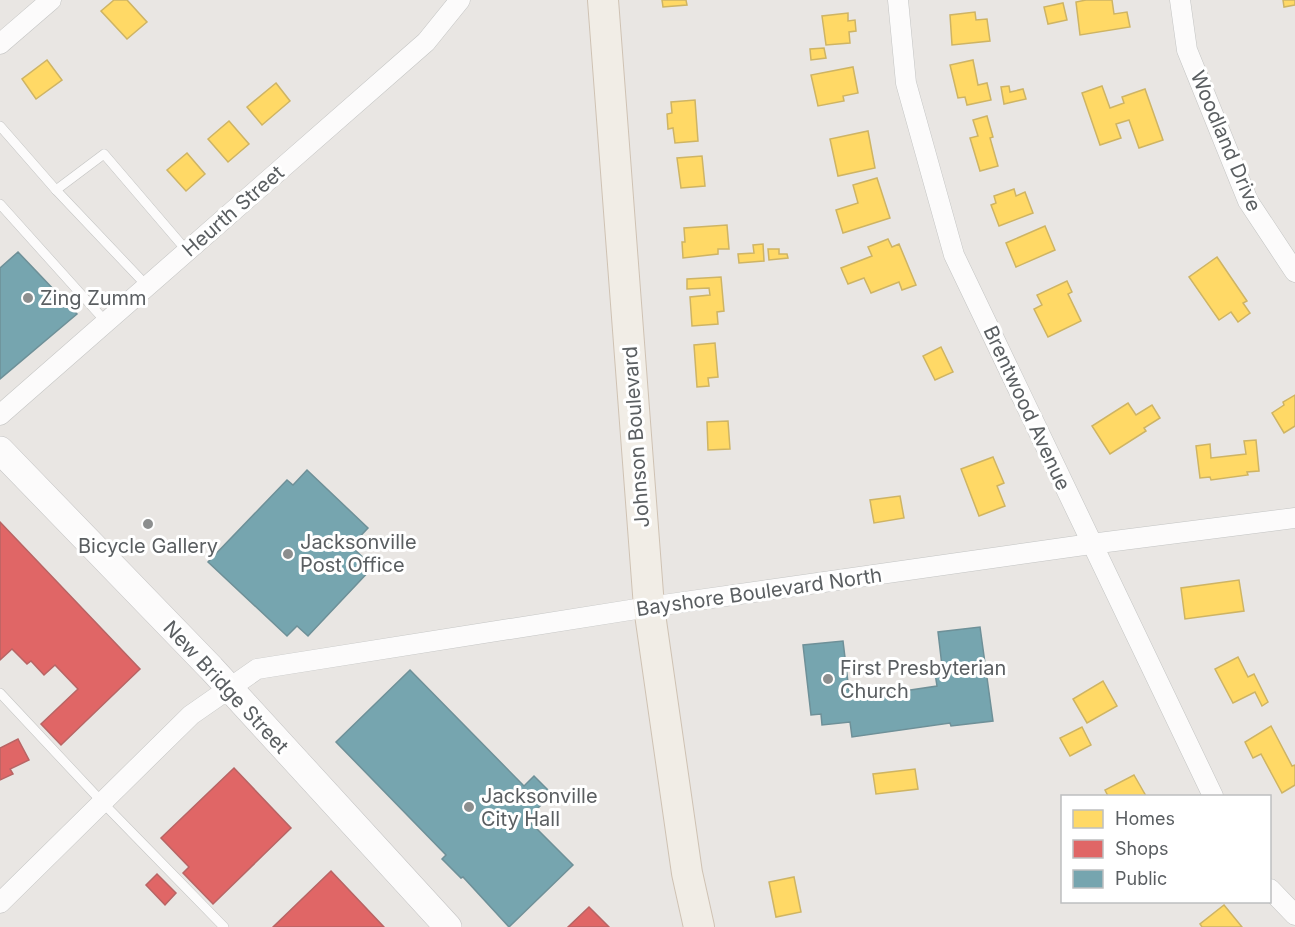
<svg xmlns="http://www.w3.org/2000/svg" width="1295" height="927" viewBox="0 0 1295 927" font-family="Inter,sans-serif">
<rect width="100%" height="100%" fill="#e9e6e3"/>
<g fill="#ffd966" stroke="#ceb464" stroke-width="1.5">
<path d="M114,0h13l20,22 -20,17 -26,-28z"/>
<path d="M662,0h24l1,5 -24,2z"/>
<path d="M1086,0h26l2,14 13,-2 3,15 -50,8 -4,-33z"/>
<path d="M1283,0h12v5l-11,2z"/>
<path d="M1063,3l4,17 -19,4 -4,-17z"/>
<path d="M975,12l1,8 11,-1 3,22 -38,4 -2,-30z"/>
<path d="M848,13v8l7,-1 1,11 -7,1 1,11 -24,2 -4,-29z"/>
<path d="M824,48l2,10 -15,2 -1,-11z"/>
<path d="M47,60l15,20 -26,19 -14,-20z"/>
<path d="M973,60l5,25 9,-2 4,17 -24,5 -2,-8 -7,1 -8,-33z"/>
<path d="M853,67l5,26 -15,3 1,5 -26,5 -7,-31z"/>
<path d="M276,83l14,18 -28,24 -15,-18z"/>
<path d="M1009,86l1,6 13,-3 3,10 -22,5 -3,-17z"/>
<path d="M1102,86l8,22 14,-5 -2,-6 23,-8 18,51 -24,8 -10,-28 -13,4 5,14 -21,7 -18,-52z"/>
<path d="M695,100l3,41 -23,2 -2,-15 -5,1 -1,-15 5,-1 -1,-11z"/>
<path d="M987,116l6,21 -3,1 8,28 -18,5 -10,-33 8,-2 -5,-16z"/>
<path d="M229,121l20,23 -21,18 -20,-23z"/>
<path d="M868,131l7,37 -37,8 -8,-37z"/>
<path d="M187,153l18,21 -19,17 -19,-21z"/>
<path d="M702,156l3,30 -24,2 -4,-30z"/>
<path d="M877,178l13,40 -47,15 -7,-23 22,-7 -5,-18z"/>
<path d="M1014,189l2,7 9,-4 8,21 -34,13 -8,-21 5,-2 -2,-7z"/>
<path d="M727,225l2,24h-11v5l-35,4 -1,-16h3l-1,-14z"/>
<path d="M1045,226l10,24 -39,17 -10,-24z"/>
<path d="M888,239l4,8 7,-3 17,41 -14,5 -3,-8 -28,11 -7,-15 -16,6 -7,-16 31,-12 -4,-9z"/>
<path d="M763,244l1,17 -25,2 -1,-9 16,-1 -1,-8z"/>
<path d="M768,249h11v5h8l1,4 -19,2z"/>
<path d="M1217,257l30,44 -4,2 7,10 -12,9 -7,-10 -12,8 -30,-43z"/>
<path d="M721,277l3,34 -7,1 1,12 -26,2 -2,-29 20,-2 -1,-7 -22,1v-10z"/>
<path d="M1067,281l5,11 -4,2 13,27 -33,16 -14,-28 8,-4 -5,-10z"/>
<path d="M715,343l3,34 -10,1 1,8 -12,1 -3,-42z"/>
<path d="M941,347l12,25 -18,8 -12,-24z"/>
<path d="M1295,395v31l-11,7 -12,-20 12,-8 -1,-3z"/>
<path d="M1128,403l8,12 16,-10 8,13 -16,10 2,3 -36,23 -18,-28z"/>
<path d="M728,421l2,28 -22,1 -1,-28z"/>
<path d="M1256,440l3,31 -12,1 1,3 -37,5 -1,-3 -10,1 -4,-32 14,-2 1,14 35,-4 -2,-13z"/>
<path d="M993,457l11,26 -7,3 8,20 -26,10 -18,-47z"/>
<path d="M900,496l4,22 -30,5 -4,-23z"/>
<path d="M1239,580l5,31 -59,8 -4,-31z"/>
<path d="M1238,657l10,20 6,-3 14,28 -6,4 -7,-14 -22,11 -18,-34z"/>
<path d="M1103,681l14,25 -30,17 -14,-24z"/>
<path d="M1271,726l21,40 3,-1v20l-13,8 -21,-39 -8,4 -8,-16z"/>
<path d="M1082,727l9,18 -21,11 -10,-18z"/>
<path d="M915,769l3,20 -42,5 -3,-20z"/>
<path d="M1134,775l12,21h-38l-3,-6z"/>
<path d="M794,877l7,35 -25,5 -7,-35z"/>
<path d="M1224,905l18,22h-40l-2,-3z"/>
</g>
<g fill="#e06666" stroke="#b86464" stroke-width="1.5">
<path d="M0,522l140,147 -79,76 -20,-21 37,-35 -23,-24 -11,10 -13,-14 -4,3 -15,-15 -12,11z"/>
<path d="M18,739l11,21 -19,9 3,5 -13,6v-32z"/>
<path d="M234,768l57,60 -78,76 -30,-31 6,-6 -28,-29z"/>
<path d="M331,871l53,56h-111z"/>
<path d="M157,874l19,19 -11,12 -19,-20z"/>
<path d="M589,907l20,20h-41z"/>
</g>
<g fill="#76a5af" stroke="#6e9098" stroke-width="1.5">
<path d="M18,252l59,62 -77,65v-111z"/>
<path d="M307,470l61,58 -17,18 22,21 -65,69 -11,-10 -10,10 -79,-74 79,-82 6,5z"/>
<path d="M980,627l13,94 -42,5 -1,-3 -98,14 -2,-15 -28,3 -1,-11 -10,1 -8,-70 40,-4 7,58 87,-13 -3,-19 8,-1 -4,-34z"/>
<path d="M410,670l114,116 10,-10 18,18 -25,25 46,46 -64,62 -46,-50 -2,1 -19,-19 4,-4 -110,-113z"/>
</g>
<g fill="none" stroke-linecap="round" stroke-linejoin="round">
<g stroke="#c3c4c3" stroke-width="10">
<g id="lane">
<path d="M0,126l56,64 91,96"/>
<path d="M56,190l48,-36 83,97"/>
<path d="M0,204l106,118"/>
<path d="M0,693l103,110 121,124"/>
</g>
</g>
<g stroke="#c3c4c3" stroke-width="21">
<g id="street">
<path d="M898,0l8,83 48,172 259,541"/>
<path d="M1180,0l7,50 61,151 47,71"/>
<path d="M0,44l51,-44"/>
<path d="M0,415l426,-373 34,-42"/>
<path d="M1270,889l25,26"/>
<path d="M0,903l191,-188 66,-46 392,-62 442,-63 204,-26"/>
</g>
</g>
<g stroke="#c3c3c3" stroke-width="28">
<path id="secondary" d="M0,450l211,218 237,259"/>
</g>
<g stroke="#cfc2b3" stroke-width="32">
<path id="primary" d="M603,0l46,607 38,266 12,54"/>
</g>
<use href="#lane" stroke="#fcfbfb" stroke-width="9"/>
<use href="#street" stroke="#fcfbfb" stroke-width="20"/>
<use href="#secondary" stroke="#fcfbfb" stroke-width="27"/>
<use href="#primary" stroke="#f1ede6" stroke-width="30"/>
</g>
<g fill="#8c8e8e" stroke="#fff" stroke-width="2">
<circle cx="28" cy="298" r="6"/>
<circle cx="148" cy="524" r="6"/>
<circle cx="288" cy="554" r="6"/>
<circle cx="828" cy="679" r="6"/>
<circle cx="469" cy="807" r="6"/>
</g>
<g text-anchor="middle" stroke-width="6" stroke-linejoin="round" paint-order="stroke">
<g font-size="20" fill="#5a5e61" stroke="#fff">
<text transform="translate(1226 141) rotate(67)" y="7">Woodland Drive</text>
<text transform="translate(233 211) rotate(-41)" y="7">Heurth Street</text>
<text transform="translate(1027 408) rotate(65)" y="7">Brentwood Avenue</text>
<text transform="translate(636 437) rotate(-94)" y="7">Johnson Boulevard</text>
<text transform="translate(759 592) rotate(-8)" y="7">Bayshore Boulevard North</text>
<text transform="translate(226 687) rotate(47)" y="7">New Bridge Street</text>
</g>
<g font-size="20" fill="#5a5e61" stroke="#fff" text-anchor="start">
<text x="40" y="305">Zing Zumm</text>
<text x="300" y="549">Jacksonville<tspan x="300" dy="23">Post Office</tspan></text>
<text x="148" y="553" text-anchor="middle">Bicycle Gallery</text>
<text x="840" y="675">First Presbyterian<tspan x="840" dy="23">Church</tspan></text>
<text x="481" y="803">Jacksonville<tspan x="481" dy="23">City Hall</tspan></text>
</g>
</g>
<rect x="1061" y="795" width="210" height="108" fill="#ffffff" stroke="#bdbfc0" stroke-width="1.5"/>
<rect x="1073" y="810" width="30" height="18" fill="#ffd966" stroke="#bdbfc0" stroke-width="1.5"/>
<text x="1115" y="825" font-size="18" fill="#5a5e61">Homes</text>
<rect x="1073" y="840" width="30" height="18" fill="#e06666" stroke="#bdbfc0" stroke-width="1.5"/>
<text x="1115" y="855" font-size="18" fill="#5a5e61">Shops</text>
<rect x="1073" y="870" width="30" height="18" fill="#76a5af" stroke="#bdbfc0" stroke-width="1.5"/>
<text x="1115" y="885" font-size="18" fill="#5a5e61">Public</text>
</svg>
